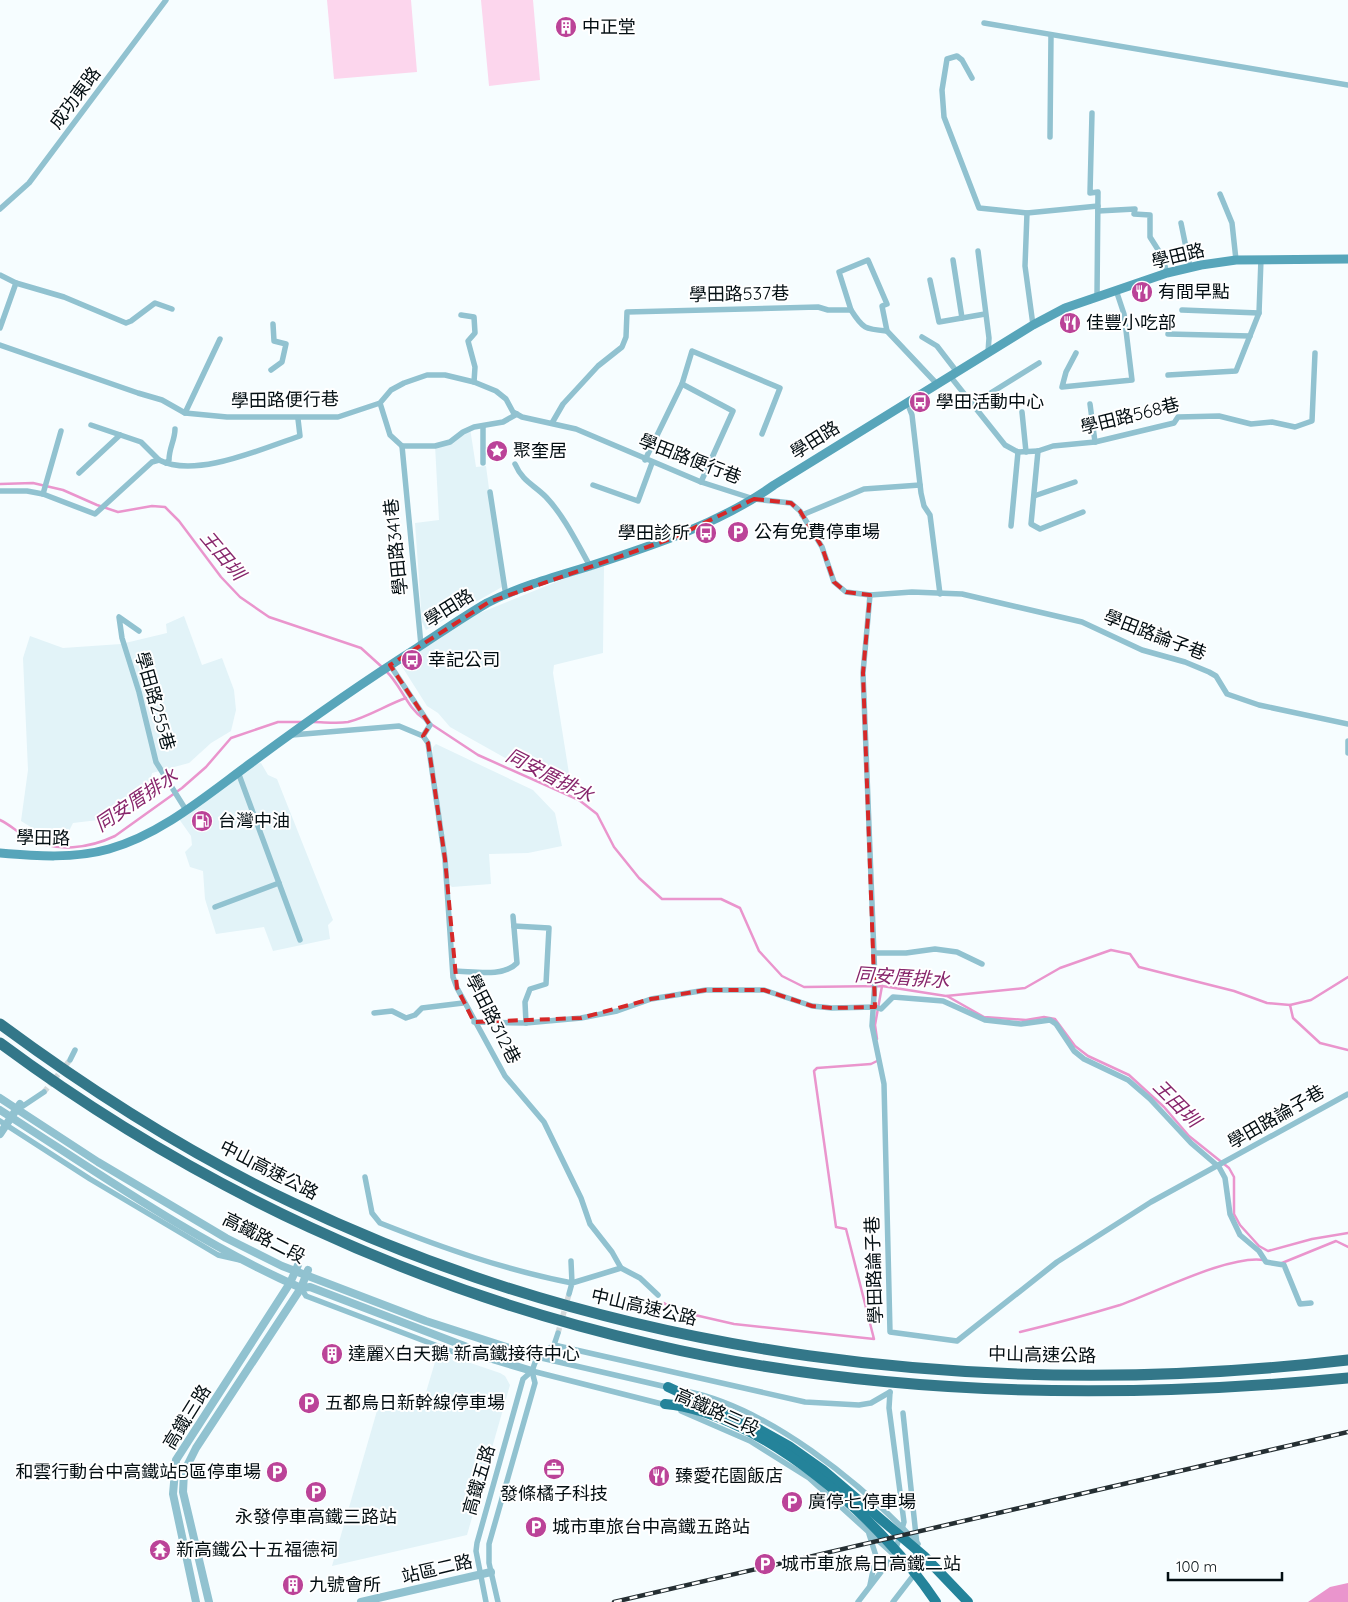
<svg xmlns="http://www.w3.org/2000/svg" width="1348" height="1602" viewBox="0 0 1348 1602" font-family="Quicksand,'Noto Sans TC',sans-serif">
<rect width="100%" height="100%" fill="#f6fdff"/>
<g fill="#e2f3f8">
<path d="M470,428l6,39 10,-1 16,121 -76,43 -4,-8 -7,-99 24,-3 -4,-75 20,-4z"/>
<path d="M604,566l-1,87 -49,12 -1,8 18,113 -64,-27 -57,-32 -12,-14 -11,-7 -26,-41 59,-44 128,-52z"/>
<path d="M184,616l18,49 20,-7 12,32 2,20 -5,21 -20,12 -22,20 -37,10 -7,29 -30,16 -42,5 -8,16 -16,-1 -28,-17 7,-51 -5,-112 7,-22 33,12 58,-4 46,-11 -1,-9z"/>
<path d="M436,744l97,46 22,23 7,33 -34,7 -39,1 2,30 -39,3 -3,-3 -17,-124 1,-13z"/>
<path d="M261,763l7,12 9,4 56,141 -5,5 2,14 -57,12 -9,-24 -48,7 -11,-35 -2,-28 -13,-4 -5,-15 7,-7 -1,-9 -12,-17 76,-55z"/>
<path d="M438,1352l62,21 5,3 5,9 -43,150 -135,31 49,-169 40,12z"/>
</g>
<g fill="#fcd6ed">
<path d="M327,0h84l6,72 -83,7z"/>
<path d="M481,0h52l7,80 -51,6z"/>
</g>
<path fill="#ea95cd" d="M1348,1583v19h-40l22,-15z"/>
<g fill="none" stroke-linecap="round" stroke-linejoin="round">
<g stroke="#ea95cd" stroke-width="2.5">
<path d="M0,484l33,-1 30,7 34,15 21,7 34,-6 13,1 14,14 42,56 19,20 29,20 92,31 21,19"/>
<path d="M386,671c15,14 21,37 38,48"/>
<path d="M313,722c11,0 24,2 35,0 20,-5 38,-17 58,-24"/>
<path d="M431,724l47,31 101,45 18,14 17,33 25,31 23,21h59l19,9 19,43 23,25 22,11 78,-1 64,10 79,-8 35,-20 51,-18 19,4 9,13 95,24 33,12 23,2 21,-5 37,-23"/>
<path d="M0,820c11,5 19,14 30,19 26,14 60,9 85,-3l67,-48 24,-21 25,-29 47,-16h24"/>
<path d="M947,996l37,21 42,3 18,-3 11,2 20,27 13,10 41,19 35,32 25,29 40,32 5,9v37l6,11 19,21 9,5 44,-12 36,-6"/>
<path d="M1290,1005l3,13 27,25 28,7"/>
<path d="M877,1039l-2,-14 7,-39"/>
<path d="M1282,1263l54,-22 12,6"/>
<path d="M664,1303l9,7 61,14 140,15 -28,-110 -10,-2 -22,-156 3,-3 54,-4 8,-4"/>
<path d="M1020,1332c33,-8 67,-17 100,-27 35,-12 110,-51 144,-45"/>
</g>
<g stroke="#d2d9db" stroke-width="5.5" stroke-dasharray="5.5 3" stroke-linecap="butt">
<path d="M44,1092l26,-32"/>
<path d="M558,1333l11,-39"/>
</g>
<g stroke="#91c2d0" stroke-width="5.5">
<path d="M984,23l364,62"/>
<path d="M972,78l-10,-18 -5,-4 -10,3 -5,31 2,27 35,91 48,5 71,-7"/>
<path d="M1092,113l-2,80 8,-1 -1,104"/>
<path d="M1050,137l1,-102"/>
<path d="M1220,194l12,29 4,37"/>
<path d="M0,209l29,-26 137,-183"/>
<path d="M1098,211l37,-2 -1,5 16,1v22l12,19 5,17"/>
<path d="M1027,213l-2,53 8,59"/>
<path d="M1181,223l9,44"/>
<path d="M978,251l11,87 -1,15"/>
<path d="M953,260l9,58"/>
<path d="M0,275l16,8"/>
<path d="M930,280l9,42 46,-8"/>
<path d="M851,310l-12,-38 29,-12 19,44 -5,2 5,25 50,53"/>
<path d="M1182,310l77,3"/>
<path d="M461,315l13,2 1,16 -7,8 7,26 -1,15"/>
<path d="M0,328l16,-45 48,14 62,26 5,-2 24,-18 17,6"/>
<path d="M1168,334l82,2"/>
<path d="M922,337l15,9 20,26"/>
<path d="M0,345l138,48 24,7 23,13 42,4h111l42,-14 11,-13 13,-7 23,-8h18l29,7 22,9 10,8 7,13 9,5 54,12 125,53 53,17 37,4 9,8 22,36 12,35 12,10 24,3 42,-3 50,2 120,28 60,28 43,12 24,10 7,4 11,18 32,11 89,19"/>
<path d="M1076,353l-10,19 -4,15 70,-7 -8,-66 -8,-24"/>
<path d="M271,370l11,-8 4,-18 -12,-3 -1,-17"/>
<path d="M1168,375l68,-4 23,-58 2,-54"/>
<path d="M950,376l55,69 13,7 20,-1 15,-5 42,-4 79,-19 4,-6 41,-1 32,8 21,-2 23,5 17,-6 3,-68"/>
<path d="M682,384l51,27 -32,71"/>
<path d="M907,402l5,13 9,78 3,13 6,9 10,79"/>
<path d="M380,403l10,32 12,11 19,199"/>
<path d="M973,404l66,-41"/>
<path d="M1090,404l5,38"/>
<path d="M1022,412l4,40"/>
<path d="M185,413l35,-74"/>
<path d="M552,423l11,-19 35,-38 24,-19 4,-10 1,-25 191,-5 10,3h23c12,19 14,19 36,21"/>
<path d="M91,425l50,17 18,18"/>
<path d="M483,426v37"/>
<path d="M402,446h33l15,-4 13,-10 11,-5 29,-5 14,-8"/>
<path d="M1038,451l-7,73 9,5 43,-17"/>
<path d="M645,460l37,-76 10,-33 88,37 -18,46"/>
<path d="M166,463l3,-3c0,-12 6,-20 6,-31"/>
<path d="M515,464c8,18 18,20 31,33 18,19 31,46 44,69"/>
<path d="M79,473l41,-38"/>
<path d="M593,485l45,16 14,-38"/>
<path d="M0,491h27l16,3 52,20 57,-52 7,-2c37,19 104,-12 141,-24l-2,-17"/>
<path d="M490,492l16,104"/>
<path d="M43,494l18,-63"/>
<path d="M1034,496l41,-14"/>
<path d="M802,515l62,-26 56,-4"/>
<path d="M1011,526l7,-74"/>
<path d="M870,595l-7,78 12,307 -3,46 12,58 6,248 67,9 100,-79 94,-60 197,-108"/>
<path d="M139,631l-20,-14 3,21 17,54 17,70 30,48"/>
<path d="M390,665l40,60 -7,11"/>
<path d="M292,735l107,-9 24,10 5,7 17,116 8,118 4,11 48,88 39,46 37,76 9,26 22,28 9,16 -49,15 -3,11"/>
<path d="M1348,741v12"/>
<path d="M238,772l62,168"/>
<path d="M215,907l64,-24"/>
<path d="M874,953h32l29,-4 22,3 25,12"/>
<path d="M453,971c19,0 50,7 64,-8l-4,-47"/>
<path d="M374,1013l18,-2 14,7 9,-3 7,-7 41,-5"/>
<path d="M474,1022l52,1 -1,-21 5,-13 16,-5 3,-56 -35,-2"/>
<path d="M526,1023l55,-5 36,-7 34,-12 55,-9h58l48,16 20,2 43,-1 6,2 12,-12 50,4 42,19 36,4 29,-4 6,4 18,27 10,8 44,21 22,19 41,44 28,24 6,11 5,36 10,21 19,16 7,11 18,3 16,39 11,-1"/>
<path d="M70,1060l5,-10"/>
<path d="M23,1106l21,-14"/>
<path d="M0,1121l90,58 128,76 22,5"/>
<path d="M365,1177l7,36 8,10c63,25 125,47 192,60l-1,-22"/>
<path d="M621,1268l19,10 18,17"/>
<path d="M301,1288l5,8 158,60h17"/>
<path d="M554,1345l251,57 54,3 12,-2 19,-11"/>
<path d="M537,1357l134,31"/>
<path d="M537,1357l17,-12 4,-12"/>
<path d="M532,1371l134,34"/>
<path d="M685,1391c83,16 176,92 233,153"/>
<path d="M681,1411l69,30 59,37 84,76"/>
<path d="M903,1413l14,132"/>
<path d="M869,1534l7,22 -6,29"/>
<path d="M904,1559h7l5,-4"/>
<path d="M486,1602l-10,-51 1,-8 46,-164 9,-8 5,-14"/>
<path d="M498,1602l-9,-39v-19l46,-161 -3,-12"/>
<path d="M858,1602l36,-47 10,-33 -15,-114 1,-16"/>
<path d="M893,1602l20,-26 4,-22"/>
</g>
<g stroke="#91c2d0" stroke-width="8">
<path d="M0,1098l98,64 128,76 56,28 144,55 111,36"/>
<path d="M0,1110c97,62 196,132 301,178l9,-1 157,60 15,9 50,15"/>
<path d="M0,1134l20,-30"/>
<path d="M196,1602l-23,-108 3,-34 114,-177 8,-18"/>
<path d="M209,1602l-26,-110 1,-20 12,-24 105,-160 7,-18"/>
<path d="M361,1602l130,-30"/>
</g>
<path stroke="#57a5ba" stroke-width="9" d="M0,853c36,3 74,6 109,-4 53,-15 98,-54 142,-86 54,-40 109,-79 166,-115 23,-15 46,-31 70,-45 31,-16 70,-27 103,-37 64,-21 129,-42 184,-81l259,-160 32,-17 102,-35 34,-8 35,-5 112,-1"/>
<g stroke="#24839a" stroke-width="10">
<path d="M668,1387l87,40 34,19 34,24 101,86 44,46"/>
<path d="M665,1404c98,9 218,118 271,198"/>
</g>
<g stroke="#337789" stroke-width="11">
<path d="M0,1024c92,68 189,130 293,179 326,156 697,199 1055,157"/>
<path d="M0,1043c194,144 415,247 651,301 226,53 466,56 697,34"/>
</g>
<g stroke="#252f33" stroke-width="4.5">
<path id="rail" d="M614,1602l734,-170"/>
</g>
<use href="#rail" stroke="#fff" stroke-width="2.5" stroke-dasharray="8" stroke-linecap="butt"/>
</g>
<path fill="none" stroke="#d62828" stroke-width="4" stroke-dasharray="10 6" stroke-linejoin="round" d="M754,499l37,4 9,8 22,36 12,35 12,10 24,3 -7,78 12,334 -43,1 -20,-2 -48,-16h-58l-55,9 -70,19 -107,4 -17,-34 -12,-129 -17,-116 -5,-7 7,-11 -40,-60 99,-63 184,-64z"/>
<defs>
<g id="building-disc" transform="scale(1.125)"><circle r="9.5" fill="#bb4398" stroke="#fff"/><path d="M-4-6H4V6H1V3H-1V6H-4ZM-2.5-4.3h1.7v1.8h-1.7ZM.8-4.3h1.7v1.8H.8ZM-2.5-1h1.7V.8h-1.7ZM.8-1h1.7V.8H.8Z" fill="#fff"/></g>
<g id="restaurant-disc" transform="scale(1.125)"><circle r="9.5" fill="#bb4398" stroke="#fff"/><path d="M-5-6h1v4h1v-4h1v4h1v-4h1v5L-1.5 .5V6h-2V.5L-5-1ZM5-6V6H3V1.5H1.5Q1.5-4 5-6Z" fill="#fff"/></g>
<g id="bus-disc" transform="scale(1.125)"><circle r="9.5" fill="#bb4398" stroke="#fff"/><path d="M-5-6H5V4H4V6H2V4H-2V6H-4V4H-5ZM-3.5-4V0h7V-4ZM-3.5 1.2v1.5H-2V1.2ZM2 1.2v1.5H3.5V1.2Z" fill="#fff"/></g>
<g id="sight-disc" transform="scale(1.125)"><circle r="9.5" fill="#bb4398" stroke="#fff"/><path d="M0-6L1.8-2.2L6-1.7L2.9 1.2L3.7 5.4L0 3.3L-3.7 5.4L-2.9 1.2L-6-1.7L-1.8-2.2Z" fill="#fff"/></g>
<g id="parking-disc" transform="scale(1.125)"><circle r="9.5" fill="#bb4398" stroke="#fff"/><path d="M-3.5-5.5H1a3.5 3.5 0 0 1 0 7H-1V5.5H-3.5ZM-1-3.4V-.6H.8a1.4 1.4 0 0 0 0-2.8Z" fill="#fff"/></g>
<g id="fuel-disc" transform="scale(1.125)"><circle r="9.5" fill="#bb4398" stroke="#fff"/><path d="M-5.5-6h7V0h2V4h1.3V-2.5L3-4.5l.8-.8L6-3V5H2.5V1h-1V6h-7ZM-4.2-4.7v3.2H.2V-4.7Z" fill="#fff"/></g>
<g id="office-disc" transform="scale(1.125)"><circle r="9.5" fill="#bb4398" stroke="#fff"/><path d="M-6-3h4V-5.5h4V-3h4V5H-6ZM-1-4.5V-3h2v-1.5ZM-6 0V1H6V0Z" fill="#fff"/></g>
<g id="temple-disc" transform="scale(1.125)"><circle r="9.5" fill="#bb4398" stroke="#fff"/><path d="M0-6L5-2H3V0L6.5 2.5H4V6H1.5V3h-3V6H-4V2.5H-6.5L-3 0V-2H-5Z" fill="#fff"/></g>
</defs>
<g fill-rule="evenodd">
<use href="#building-disc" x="566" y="27"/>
<use href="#restaurant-disc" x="1142" y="292"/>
<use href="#restaurant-disc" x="1070" y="323"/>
<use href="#bus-disc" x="920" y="402"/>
<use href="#sight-disc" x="497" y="451"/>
<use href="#parking-disc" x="738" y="532"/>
<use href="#bus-disc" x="706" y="533"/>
<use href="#bus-disc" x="412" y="660"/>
<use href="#fuel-disc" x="202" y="821"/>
<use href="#building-disc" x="332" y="1354"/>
<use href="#parking-disc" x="309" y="1403"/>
<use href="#office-disc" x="554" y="1469"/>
<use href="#parking-disc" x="277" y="1472"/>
<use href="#restaurant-disc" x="659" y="1476"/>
<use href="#parking-disc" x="316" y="1492"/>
<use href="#parking-disc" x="792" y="1502"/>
<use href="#parking-disc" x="536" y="1527"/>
<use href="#temple-disc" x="160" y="1550"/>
<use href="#parking-disc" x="765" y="1564"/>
<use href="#building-disc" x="293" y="1585"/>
</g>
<g text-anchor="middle" stroke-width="4" stroke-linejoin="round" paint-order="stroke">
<g font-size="18" fill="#030e12" stroke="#fff" text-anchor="start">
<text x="582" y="33">中正堂</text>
<text x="1158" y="298">有間早點</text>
<text x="1086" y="329">佳豐小吃部</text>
<text x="936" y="408">學田活動中心</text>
<text x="513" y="457">聚奎居</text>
<text x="754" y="538">公有免費停車場</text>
<text x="690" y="539" text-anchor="end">學田診所</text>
<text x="428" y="666">幸記公司</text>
<text x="218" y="827">台灣中油</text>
<text x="348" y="1360">達麗X白天鵝 新高鐵接待中心</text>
<text x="325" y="1409">五都烏日新幹線停車場</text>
<text x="261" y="1478" text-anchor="end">和雲行動台中高鐵站B區停車場</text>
<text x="675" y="1482">臻愛花園飯店</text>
<text x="554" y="1500" text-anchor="middle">發條橘子科技</text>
<text x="808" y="1508">廣停七停車場</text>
<text x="316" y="1523" text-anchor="middle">永發停車高鐵三路站</text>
<text x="552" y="1533">城市車旅台中高鐵五路站</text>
<text x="176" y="1556">新高鐵公十五福德祠</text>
<text x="781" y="1570">城市車旅烏日高鐵二站</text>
<text x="309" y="1591">九號會所</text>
</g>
<g font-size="18" fill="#030e12" stroke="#fff">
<text transform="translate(75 98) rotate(-53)" y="6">成功東路</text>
<text transform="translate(1178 256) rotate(-14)" y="6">學田路</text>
<text transform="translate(739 294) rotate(-1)" y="6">學田路537巷</text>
<text transform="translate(285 400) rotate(-1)" y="6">學田路便行巷</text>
<text transform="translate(1130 416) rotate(-14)" y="6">學田路568巷</text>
<text transform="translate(815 440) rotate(-32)" y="6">學田路</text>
<text transform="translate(690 459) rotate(21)" y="6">學田路便行巷</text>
<text transform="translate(396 547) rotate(-96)" y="6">學田路341巷</text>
<text transform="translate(449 608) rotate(-32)" y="6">學田路</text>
<text transform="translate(1155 635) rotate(21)" y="6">學田路論子巷</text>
<text transform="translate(155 701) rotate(74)" y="6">學田路255巷</text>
<text transform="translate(43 838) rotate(1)" y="6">學田路</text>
<text transform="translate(493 1019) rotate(63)" y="6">學田路312巷</text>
<text transform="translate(1276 1117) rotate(-30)" y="6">學田路論子巷</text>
<text transform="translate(269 1170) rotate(27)" y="6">中山高速公路</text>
<text transform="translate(264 1238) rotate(27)" y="6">高鐵路二段</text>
<text transform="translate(874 1270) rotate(-92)" y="6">學田路論子巷</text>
<text transform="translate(644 1307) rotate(13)" y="6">中山高速公路</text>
<text transform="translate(1042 1355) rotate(1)" y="6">中山高速公路</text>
<text transform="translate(717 1412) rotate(24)" y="6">高鐵路三段</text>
<text transform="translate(187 1417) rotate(-58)" y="6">高鐵三路</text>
<text transform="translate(479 1480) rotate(-74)" y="6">高鐵五路</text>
<text transform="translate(437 1569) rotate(-13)" y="6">站區二路</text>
</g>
<g font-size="19" font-style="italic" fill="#87266c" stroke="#fff">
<text transform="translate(223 555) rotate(50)" y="7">王田圳</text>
<text transform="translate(550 775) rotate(27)" y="7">同安厝排水</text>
<text transform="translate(136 800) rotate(-34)" y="7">同安厝排水</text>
<text transform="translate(902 977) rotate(4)" y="7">同安厝排水</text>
<text transform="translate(1177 1103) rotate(45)" y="7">王田圳</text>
</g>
</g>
<path d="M1168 1572v8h114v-8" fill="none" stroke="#030e12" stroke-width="2.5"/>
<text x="1176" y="1572" font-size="15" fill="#030e12" stroke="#ffffff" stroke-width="4" paint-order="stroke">100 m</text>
</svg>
